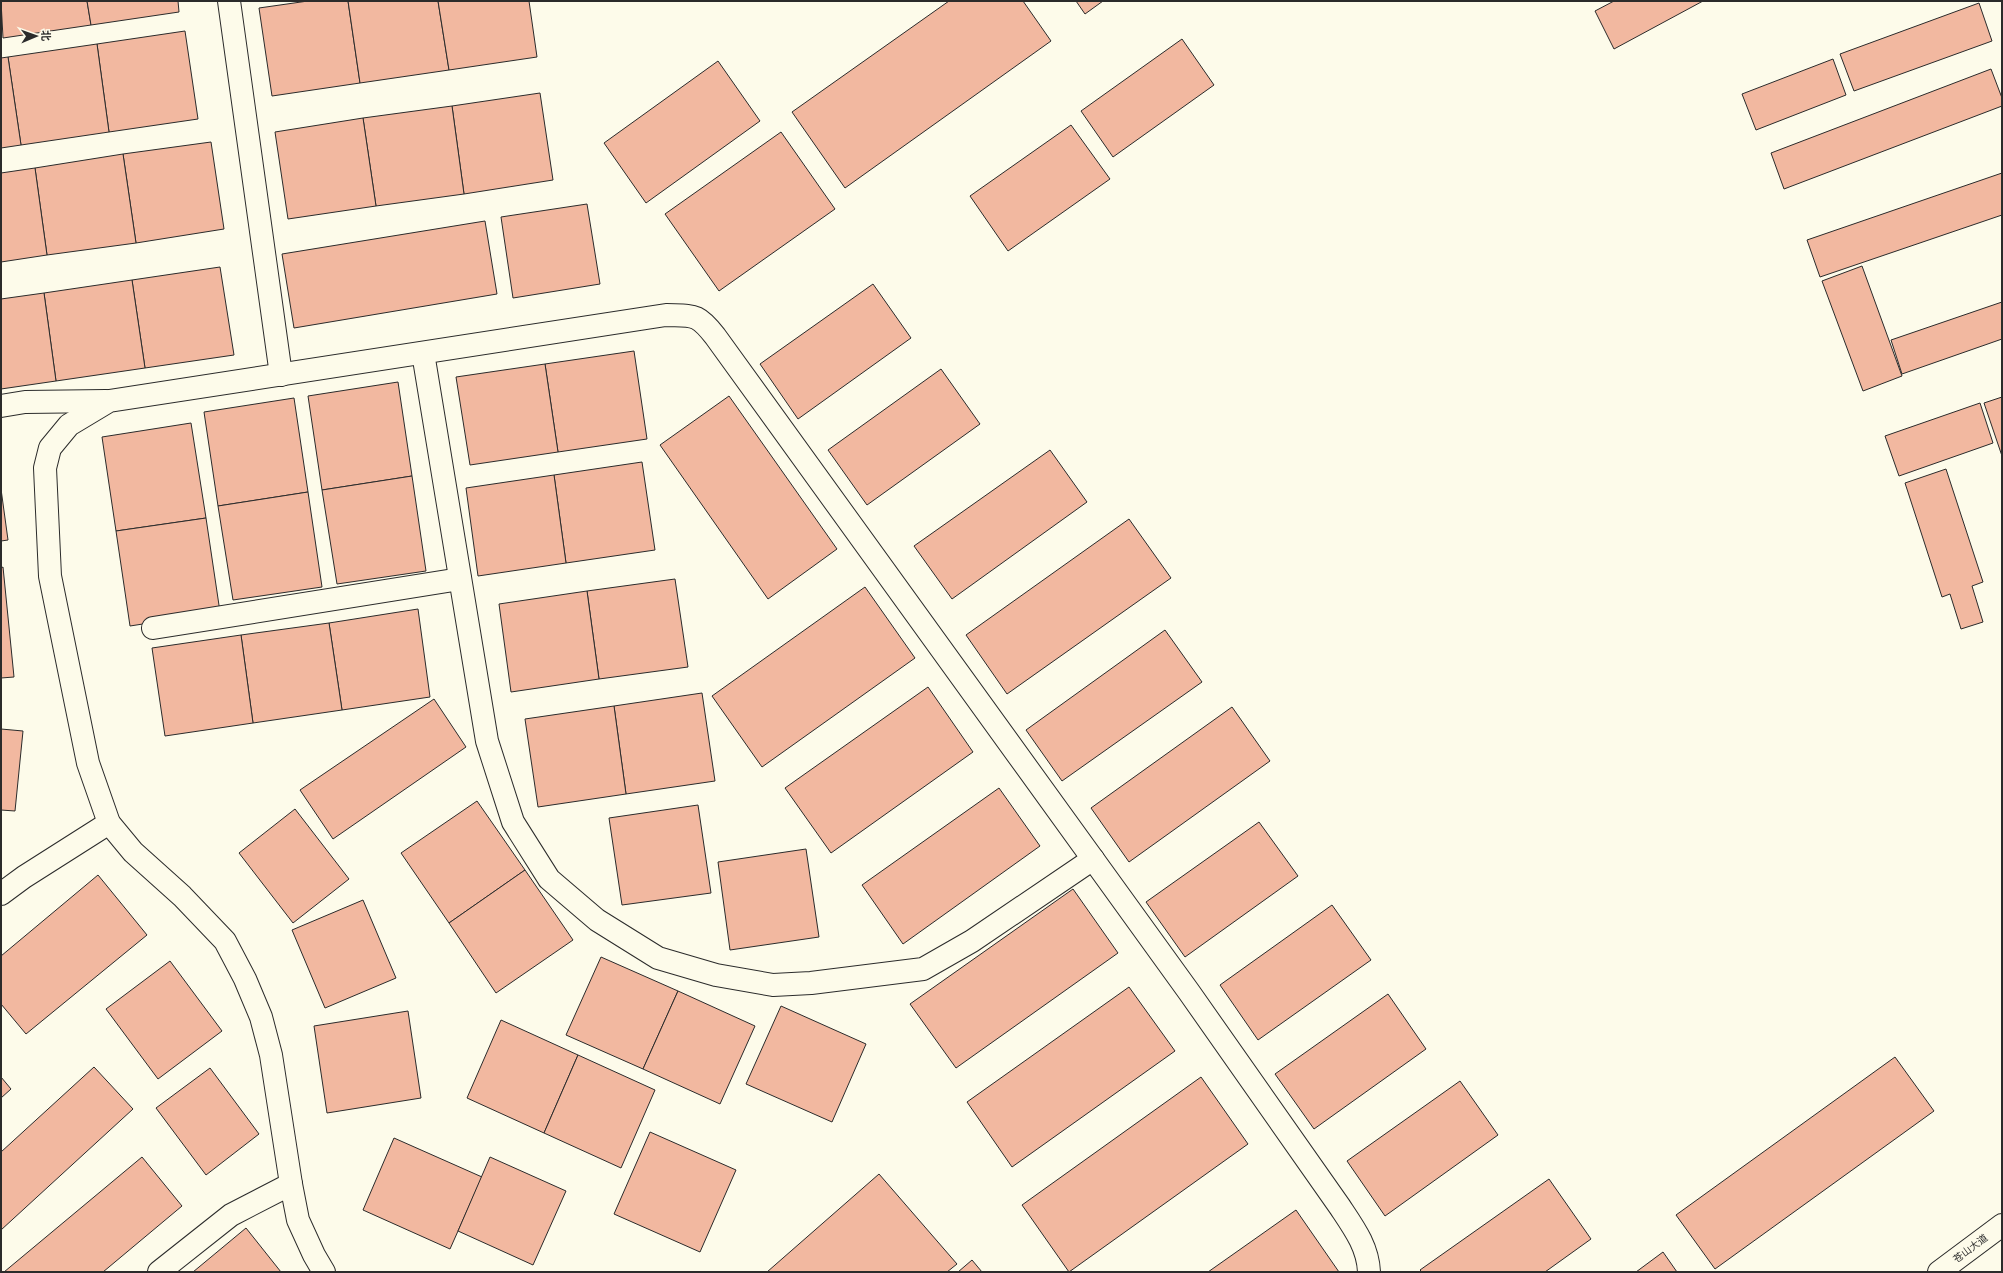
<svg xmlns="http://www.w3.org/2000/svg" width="2003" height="1273" viewBox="0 0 2003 1273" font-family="'DejaVu Sans','Noto Sans SC',sans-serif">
<rect width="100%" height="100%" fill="#fdfbea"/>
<g fill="#f2b8a0" stroke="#2b2b2b">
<path d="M1,1h86l4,24 -88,13z"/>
<path d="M87,1h91l1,11 -88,13z"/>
<path d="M308,1h40l12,82 -88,13 -13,-88z"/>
<path d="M348,1h90l11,69 -89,13z"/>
<path d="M438,1h91l8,56 -88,13z"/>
<path d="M949,1h74l28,40 -206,147 -53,-76z"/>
<path d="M1076,1h27l-18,13z"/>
<path d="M1614,1h89l-89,48 -19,-38z"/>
<path d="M1979,3l13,38 -138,50 -14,-37z"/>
<path d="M185,31l13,88 -89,13 -12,-88z"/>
<path d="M1182,39l32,46 -101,72 -32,-46z"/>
<path d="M97,44l12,88 -88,13 -13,-88z"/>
<path d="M8,57l13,88 -20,3v-90z"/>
<path d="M1833,59l13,36 -90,35 -14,-36z"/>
<path d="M718,61l42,60 -114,82 -42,-60z"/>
<path d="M1991,69l11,29v8l-218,83 -13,-36z"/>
<path d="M540,93l13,87 -89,14 -12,-88z"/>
<path d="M452,106l12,88 -88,12 -13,-88z"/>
<path d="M363,118l13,88 -88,13 -13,-87z"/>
<path d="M1071,125l39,54 -102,72 -38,-55z"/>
<path d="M781,132l54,77 -116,82 -54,-77z"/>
<path d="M211,142l13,87 -88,14 -13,-89z"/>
<path d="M123,154l13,89 -89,12 -12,-87z"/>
<path d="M35,168l12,87 -46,7v-89z"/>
<path d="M2002,173v42l-182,62 -13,-37z"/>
<path d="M587,204l13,80 -87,14 -12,-81z"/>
<path d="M485,221l12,73 -203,34 -12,-74z"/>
<path d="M1862,266l40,110 -39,15 -41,-110z"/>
<path d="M220,267l14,88 -89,13 -13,-88z"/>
<path d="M132,280l13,88 -89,13 -12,-88z"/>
<path d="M873,284l38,54 -113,81 -38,-55z"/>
<path d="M44,293l12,88 -55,8v-90z"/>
<path d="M2002,302v37l-100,35 -11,-34z"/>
<path d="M634,351l13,88 -89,13 -13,-88z"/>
<path d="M545,364l13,88 -88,13 -14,-88z"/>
<path d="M941,369l39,55 -113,81 -39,-55z"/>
<path d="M398,382l14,94 -90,14 -14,-94z"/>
<path d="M729,396l108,153 -69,50 -108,-154z"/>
<path d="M2002,397v59l-18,-53z"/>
<path d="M294,398l14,94 -90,14 -14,-94z"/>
<path d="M1980,403l13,40 -94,33 -14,-40z"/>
<path d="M191,423l15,95 -90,13 -14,-94z"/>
<path d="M1050,450l37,52 -135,97 -38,-53z"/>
<path d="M642,462l13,88 -89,13 -12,-88z"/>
<path d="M1946,469l37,113 -11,4 11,36 -22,7 -11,-35 -8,3 -37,-114z"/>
<path d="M554,475l12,88 -88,13 -12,-88z"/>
<path d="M412,476l14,95 -89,13 -15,-94z"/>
<path d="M1,489l7,51 -7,1z"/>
<path d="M308,492l14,95 -89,13 -15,-94z"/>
<path d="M206,518l14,94 -90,14 -14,-95z"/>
<path d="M1129,519l42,59 -164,116 -41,-59z"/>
<path d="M3,567l11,110 -13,1v-110z"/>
<path d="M675,579l13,88 -89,12 -12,-88z"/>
<path d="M865,587l50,71 -153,109 -50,-71z"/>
<path d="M587,591l12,88 -88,13 -12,-88z"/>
<path d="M418,609l12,88 -88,13 -13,-87z"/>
<path d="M329,623l13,87 -89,13 -12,-88z"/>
<path d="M1165,630l37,52 -140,99 -36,-51z"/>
<path d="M241,635l12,88 -88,13 -13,-88z"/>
<path d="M928,687l45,65 -142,101 -46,-65z"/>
<path d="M702,693l13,88 -89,13 -12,-88z"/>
<path d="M434,699l32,48 -133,92 -33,-49z"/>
<path d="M614,706l12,88 -88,13 -13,-88z"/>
<path d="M1232,707l38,54 -141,101 -38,-54z"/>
<path d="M1,729l22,2 -8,80 -14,-1z"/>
<path d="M999,788l41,58 -137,98 -41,-59z"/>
<path d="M477,801l48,69 -76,53 -48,-70z"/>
<path d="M698,805l13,88 -89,12 -13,-87z"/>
<path d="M295,809l54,70 -56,44 -54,-70z"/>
<path d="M1259,822l39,54 -113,81 -39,-55z"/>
<path d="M806,849l13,88 -89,13 -12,-88z"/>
<path d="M525,870l48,70 -77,53 -47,-70z"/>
<path d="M98,875l49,60 -121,99 -25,-30v-48z"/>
<path d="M1073,889l45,64 -162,115 -46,-64z"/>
<path d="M363,900l33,78 -71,30 -33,-78z"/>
<path d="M1332,905l39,55 -113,80 -38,-55z"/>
<path d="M601,957l77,34 -35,78 -77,-34z"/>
<path d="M170,961l52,70 -64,48 -52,-70z"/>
<path d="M1129,987l46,64 -163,116 -45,-65z"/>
<path d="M678,991l77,35 -35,78 -77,-35z"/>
<path d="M1388,994l38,55 -112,80 -39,-55z"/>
<path d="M781,1006l85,38 -34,78 -86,-38z"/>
<path d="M408,1011l13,87 -94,15 -13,-87z"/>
<path d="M501,1020l77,35 -34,78 -77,-35z"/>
<path d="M578,1055l77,35 -34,78 -77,-35z"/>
<path d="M1895,1057l39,54 -219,158 -39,-54z"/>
<path d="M94,1067l39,42 -132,121v-78z"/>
<path d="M210,1068l49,66 -53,41 -50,-67z"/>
<path d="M1,1077l10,12 -10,9z"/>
<path d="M1201,1077l47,67 -179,128 -47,-67z"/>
<path d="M1460,1081l38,54 -113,81 -38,-55z"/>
<path d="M650,1132l86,38 -36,82 -86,-38z"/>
<path d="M394,1138l88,39 -32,72 -87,-39z"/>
<path d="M142,1157l40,49 -79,66h-99z"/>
<path d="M490,1157l76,34 -33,74 -75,-34z"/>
<path d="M879,1174l78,90 -10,8h-180z"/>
<path d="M1549,1179l42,60 -46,33h-123l-2,-2z"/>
<path d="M1296,1210l43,62h-131z"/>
<path d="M246,1228l35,44h-88z"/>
<path d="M1663,1252l14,20h-41z"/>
<path d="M972,1260l10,12h-24z"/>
</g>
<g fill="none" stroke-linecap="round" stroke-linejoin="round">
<g stroke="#2b2b2b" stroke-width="24">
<g id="minor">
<path d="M229,1l52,374"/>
<path d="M423,353l64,388 26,81 36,57 48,41 61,38 58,17 57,10 38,-2 112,-14 49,-28 121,-82"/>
<path d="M1,406l24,-4 81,-1"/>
<path d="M153,628l307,-49"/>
<path d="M1,894l23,-17 85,-54"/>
<path d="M159,1272l72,-57 60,-31"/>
<path d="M324,1272l-10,-17 -16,-35 -7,-36 -20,-129 -10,-38 -16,-38 -20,-38 -43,-45 -49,-44 -24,-29 -21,-60 -38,-187 -5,-108 5,-20 19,-23 40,-24 557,-86c28,1 31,-2 49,21l474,656 151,215c14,21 28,40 29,65"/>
</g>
</g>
<g stroke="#2b2b2b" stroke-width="24">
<path id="secondary" d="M1939,1272l63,-47"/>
</g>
<use href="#minor" stroke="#fdfbea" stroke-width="22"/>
<use href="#secondary" stroke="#fdfbea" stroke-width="22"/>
</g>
<g text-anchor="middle" stroke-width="3" stroke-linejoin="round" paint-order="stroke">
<g font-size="10" fill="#2b2b2b" stroke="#fdfbea">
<text transform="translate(1970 1248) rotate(-37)" y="4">苍山大道</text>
</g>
</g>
<rect width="2003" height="1273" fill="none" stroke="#2b2b2b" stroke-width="4"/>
<g transform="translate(36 36) rotate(88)" stroke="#fdfbea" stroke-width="3" paint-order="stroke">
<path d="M0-3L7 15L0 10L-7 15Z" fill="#2b2b2b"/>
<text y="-6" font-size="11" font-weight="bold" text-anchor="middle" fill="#2b2b2b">北</text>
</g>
</svg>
